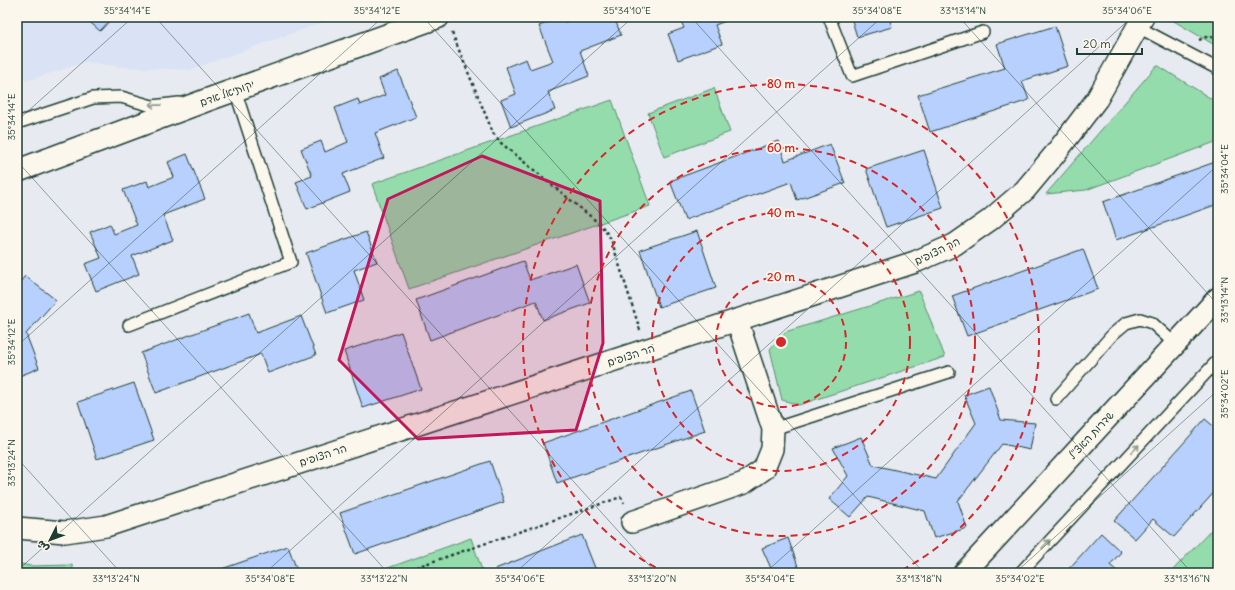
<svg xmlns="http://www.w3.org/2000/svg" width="1235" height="590" viewBox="0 0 1235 590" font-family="Delius,'Playpen Sans Arabic','Playpen Sans Hebrew',sans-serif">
<rect width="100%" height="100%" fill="#e7ebf1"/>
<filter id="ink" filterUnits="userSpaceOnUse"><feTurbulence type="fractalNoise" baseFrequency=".025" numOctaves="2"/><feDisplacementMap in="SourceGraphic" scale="8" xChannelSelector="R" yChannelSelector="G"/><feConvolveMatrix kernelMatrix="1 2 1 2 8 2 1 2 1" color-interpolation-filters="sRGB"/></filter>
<g filter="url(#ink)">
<path fill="#d9e3f5" d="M17,17h321l-148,53 -68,-3 -36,-5 -60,19 -9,-8z"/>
<g fill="#94dcab" stroke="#5a8c70">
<path d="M1167,17h51v30z"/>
<path d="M1157,65l61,38v38l-132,49 -40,4z"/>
<path d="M714,88l16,44 -66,25 -16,-44z"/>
<path d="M612,100l38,106 -241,83 -37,-105z"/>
<path d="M919,291l26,66 -146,48 -17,-5 -12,-51 15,-17z"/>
<path d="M1218,523v50h-48z"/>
<path d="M471,538l12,35h-109z"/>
<path d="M17,563l13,3 42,-1 2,8h-57z"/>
</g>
<g fill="#b8d0fe" stroke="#1f3d34">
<path d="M84,17h29l-13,14z"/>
<path d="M562,17l3,5 14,-5h35l7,18 -41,16 9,25 -41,16 7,18 -44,17 -10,-27 15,-6 -10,-27 20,-8 4,10 23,-8 -14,-35z"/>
<path d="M679,17h57l-21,8 7,19 -44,16 -10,-26 16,-6z"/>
<path d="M851,17h38l3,10 -35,10z"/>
<path d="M1055,26l13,40 -46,15 7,19 -99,32 -12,-37 87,-27 -8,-24z"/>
<path d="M398,71l18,46 -41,16 9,25 -41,16 7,18 -43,17 -11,-27 16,-6 -11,-27 20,-8 4,11 23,-10 -13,-34 23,-9 2,6 25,-10 -6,-16z"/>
<path d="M778,141l7,20 45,-17 15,39 -48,17 -6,-18 -106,38 -15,-39z"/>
<path d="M924,150l19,58 -57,19 -20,-58z"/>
<path d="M187,154l18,45 -42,16 10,25 -41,16 7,18 -43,17 -11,-27 16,-6 -11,-26 20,-8 4,10 23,-9 -14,-35 24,-9 2,6 25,-10 -6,-15z"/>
<path d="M1218,161v43l-102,36 -13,-38z"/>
<path d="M697,231l19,57 -57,19 -19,-57z"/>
<path d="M366,232l11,30 -23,8 10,30 -37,13 -21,-60z"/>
<path d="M1083,249l15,40 -131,47 -15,-40z"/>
<path d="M523,261l7,19 46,-16 14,39 -47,17 -7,-19 -106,39 -14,-40z"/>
<path d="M25,276l31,24 -30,34 13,34 -22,9v-91z"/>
<path d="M249,313l7,20 45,-17 15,39 -48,18 -7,-19 -105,39 -15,-40z"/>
<path d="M401,332l20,57 -58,19 -19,-57z"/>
<path d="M134,383l20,57 -57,19 -19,-57z"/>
<path d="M989,386l12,34 34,3 -5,27 -28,-6 -44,57 9,27 -33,10 -9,-27 -57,-14 -18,20 -21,-18 19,-23 -15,-28 28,-11 12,28 63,14 40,-56 -12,-28z"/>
<path d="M691,391l14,40 -148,52 -14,-40z"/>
<path d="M1205,419l13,11v17l-3,4 3,3v34l-44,49 -21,-18 -18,20 -21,-18z"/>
<path d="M490,461l14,41 -149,52 -15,-41z"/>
<path d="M1101,533l20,19 -11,13 9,8h-54z"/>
<path d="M582,535l15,38h-101l-1,-4z"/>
<path d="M788,538l12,34 14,1h-41l-11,-25z"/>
<path d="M288,546l10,27h-88z"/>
</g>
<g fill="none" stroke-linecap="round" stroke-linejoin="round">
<g stroke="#1f3d34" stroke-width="14">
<g id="service">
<path d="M829,17l23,59 131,-44"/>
<path d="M1138,27l80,42"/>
<path d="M17,123l76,-25 28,-1 31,9 27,-3"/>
<path d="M129,325l162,-63 -56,-172"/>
<path d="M1056,399l57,-65 13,-11 14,-4 12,4 23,21"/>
<path d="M773,429l176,-57"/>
<path d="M1020,573l198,-213"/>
</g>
</g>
<g stroke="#1f3d34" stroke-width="24">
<g id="minor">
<path d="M632,522l112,-39 20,-14 8,-20 1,-20 -36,-109"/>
<path d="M17,528l48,4 41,-6 809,-264 39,-17 36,-25 35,-30 30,-36 42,-55 46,-82"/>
<path d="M964,573l254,-275"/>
</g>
</g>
<g stroke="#1f3d34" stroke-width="25">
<path id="tertiary" d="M17,171l190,-71 231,-83"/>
</g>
<g stroke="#1f3d34" stroke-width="2.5" stroke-dasharray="3 3" stroke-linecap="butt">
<path d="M452,33l41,100 8,10 100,82 10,14 29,91"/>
<path d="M1199,40l7,-3 12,1"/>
<path d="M399,573l222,-76 3,6"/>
</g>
<use href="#service" stroke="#fbf7ec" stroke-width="11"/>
<use href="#minor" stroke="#fbf7ec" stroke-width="21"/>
<use href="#tertiary" stroke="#fbf7ec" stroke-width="22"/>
</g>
<defs><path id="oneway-shaft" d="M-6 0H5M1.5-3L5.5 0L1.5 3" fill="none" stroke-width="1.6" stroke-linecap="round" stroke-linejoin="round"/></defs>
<g stroke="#8d9a90">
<use href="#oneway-shaft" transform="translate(155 105) rotate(-179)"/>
<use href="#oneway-shaft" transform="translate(1135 449) rotate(-47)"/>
<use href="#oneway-shaft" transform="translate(1046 544) rotate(-47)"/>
</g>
</g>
<path fill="#c2185b" fill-opacity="0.2" stroke="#c2185b" stroke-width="3" stroke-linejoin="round" d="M482,156l118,45 3,142 -27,87 -158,9 -79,-79 49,-161z"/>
<path fill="none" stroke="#1f3d34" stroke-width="1" stroke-opacity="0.45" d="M155,17l501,556M423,17l501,556M691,17l501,556M959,17l259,288M17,121l116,-104M17,161l371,412M17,346l366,-329M17,458l104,115M17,571l616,-554M265,573l617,-556M515,573l617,-556M765,573l453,-408M1015,573l203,-183"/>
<g fill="none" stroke="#d62828" stroke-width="2" stroke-dasharray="7 5">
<circle cx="781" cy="342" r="65"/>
<circle cx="781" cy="342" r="129"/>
<circle cx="781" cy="342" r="194"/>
<path d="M666 573A258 258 0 1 1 896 573"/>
</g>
<g text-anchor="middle" stroke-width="3.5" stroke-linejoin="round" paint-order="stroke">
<g font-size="11" fill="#1f3d34" stroke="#fbf7ec">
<text transform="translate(227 93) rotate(-20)" y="4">יקותיאל אדם</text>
<text transform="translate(937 251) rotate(-26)" y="4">הר הצופים</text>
<text transform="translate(631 355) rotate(-18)" y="4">הר הצופים</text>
<text transform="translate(1091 435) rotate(-47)" y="4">שדרות האצ"ל</text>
<text transform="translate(323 455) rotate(-18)" y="4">הר הצופים</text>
</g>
</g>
<circle cx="781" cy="342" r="6" fill="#d62828" stroke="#fbf7ec" stroke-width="2"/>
<g font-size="12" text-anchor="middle" font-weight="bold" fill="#d62828" stroke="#fbf7ec" stroke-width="3.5" stroke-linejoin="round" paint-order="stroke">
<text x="781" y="88">80 m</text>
<text x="781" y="152">60 m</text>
<text x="781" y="217">40 m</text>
<text x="781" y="281">20 m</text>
</g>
<rect width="1235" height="590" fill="none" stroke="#fbf7ec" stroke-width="44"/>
<g transform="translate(50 540) rotate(228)" stroke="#fbf7ec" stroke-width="3" paint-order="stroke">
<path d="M0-3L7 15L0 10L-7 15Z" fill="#1f3d34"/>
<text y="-6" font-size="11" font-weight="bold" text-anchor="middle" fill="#1f3d34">ش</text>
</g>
<path d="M1077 48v6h65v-6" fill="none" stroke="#1f3d34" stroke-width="2"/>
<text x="1083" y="48" font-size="12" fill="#1f3d34" stroke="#fbf7ec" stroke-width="3" paint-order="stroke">20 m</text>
<rect x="22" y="22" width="1191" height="546" fill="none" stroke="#1f3d34" stroke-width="1.5"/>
<g font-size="10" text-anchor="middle" fill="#1f3d34">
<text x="127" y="14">35°34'14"E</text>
<text x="377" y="14">35°34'12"E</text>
<text x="627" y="14">35°34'10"E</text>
<text x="877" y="14">35°34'08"E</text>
<text x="963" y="14">33°13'14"N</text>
<text x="1127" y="14">35°34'06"E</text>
<text transform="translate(11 117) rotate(-90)" y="4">35°34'14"E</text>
<text transform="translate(1224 169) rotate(-90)" y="4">35°34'04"E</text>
<text transform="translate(1224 300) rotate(-90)" y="4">33°13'14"N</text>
<text transform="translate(11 342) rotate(-90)" y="4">35°34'12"E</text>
<text transform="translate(1224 394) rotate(-90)" y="4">35°34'02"E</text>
<text transform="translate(11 463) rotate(-90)" y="4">33°13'24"N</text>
<text x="116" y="582">33°13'24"N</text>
<text x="270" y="582">35°34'08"E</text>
<text x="384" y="582">33°13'22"N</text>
<text x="520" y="582">35°34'06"E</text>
<text x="652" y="582">33°13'20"N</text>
<text x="770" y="582">35°34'04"E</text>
<text x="919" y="582">33°13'18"N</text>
<text x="1020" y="582">35°34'02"E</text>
<text x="1187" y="582">33°13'16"N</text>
</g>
</svg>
